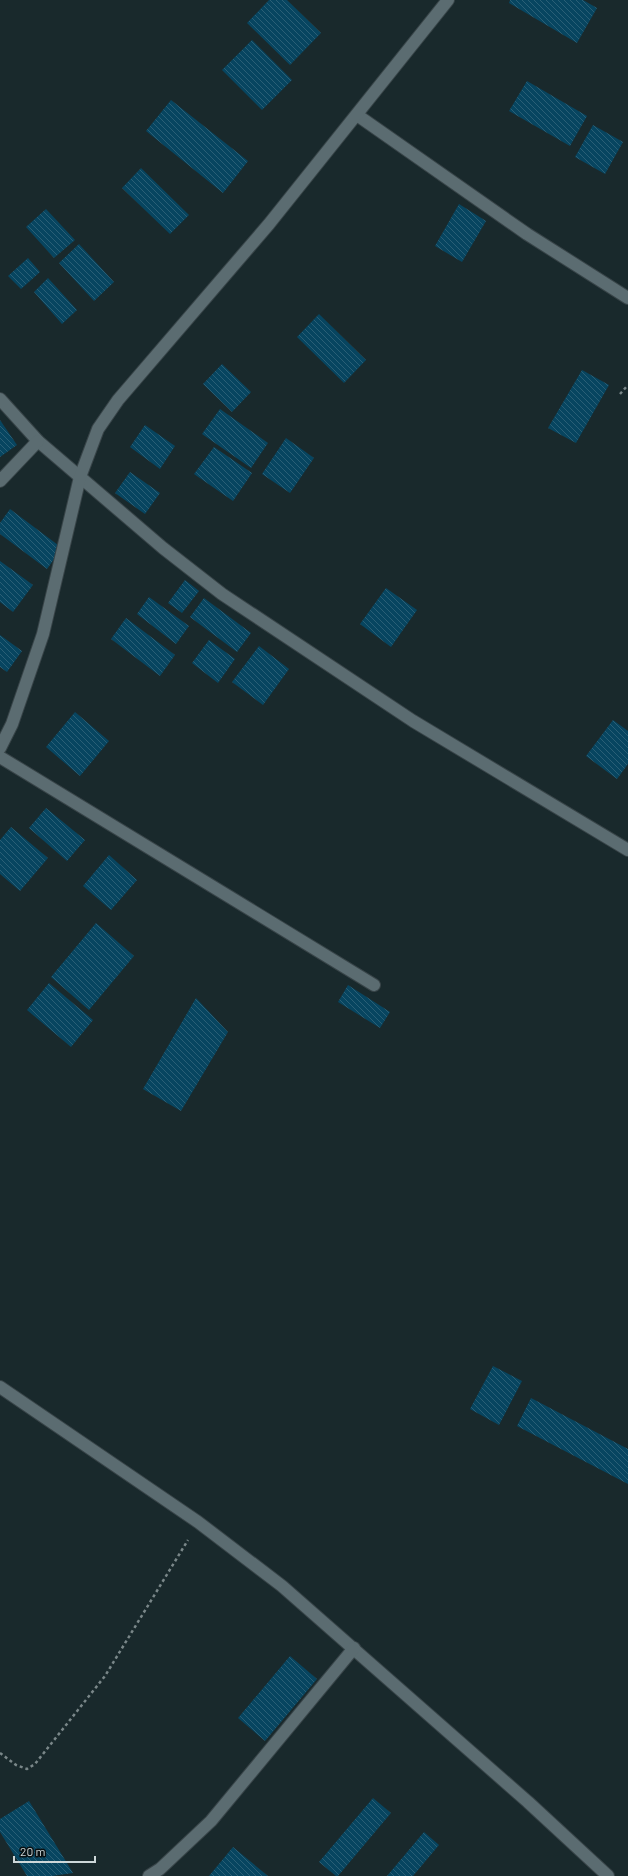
<svg xmlns="http://www.w3.org/2000/svg" width="628" height="1876" viewBox="0 0 628 1876" font-family="Barlow,sans-serif">
<defs>
<pattern id="building-back-hatch" width="6" height="6" patternUnits="userSpaceOnUse"><rect width="6" height="6" fill="#074560"/><path d="M-1 5l2 2M0 0l6 6M5-1l2 2" fill="none" stroke="#2a5f76"/></pattern>
</defs>
<rect width="100%" height="100%" fill="#19292c"/>
<g fill="url(#building-back-hatch)">
<path d="M269,0h18l34,33 -31,32 -43,-42z"/>
<path d="M510,0h73l14,8 -20,35 -68,-40z"/>
<path d="M252,40l40,40 -30,30 -40,-40z"/>
<path d="M527,81l60,35 -17,30 -61,-35z"/>
<path d="M171,100l77,61 -25,32 -77,-62z"/>
<path d="M593,125l30,17 -18,32 -30,-17z"/>
<path d="M141,168l48,47 -19,19 -48,-46z"/>
<path d="M459,204l27,17 -24,41 -27,-16z"/>
<path d="M46,209l29,31 -21,18 -28,-31z"/>
<path d="M79,244l35,38 -20,19 -35,-38z"/>
<path d="M28,258l12,14 -19,17 -13,-13z"/>
<path d="M48,278l29,32 -15,14 -28,-32z"/>
<path d="M319,314l47,46 -22,23 -47,-46z"/>
<path d="M222,364l29,28 -19,20 -29,-28z"/>
<path d="M582,370l27,15 -33,58 -28,-15z"/>
<path d="M220,409l48,34 -17,25 -49,-34z"/>
<path d="M0,420l17,25 -17,12z"/>
<path d="M145,425l30,21 -15,23 -30,-22z"/>
<path d="M286,438l28,20 -24,35 -28,-19z"/>
<path d="M214,447l38,26 -19,28 -39,-27z"/>
<path d="M130,472l30,21 -15,21 -30,-21z"/>
<path d="M10,509l52,39 -15,21 -47,-35v-11z"/>
<path d="M0,561l33,24 -20,27 -13,-10z"/>
<path d="M185,580l14,11 -17,22 -14,-10z"/>
<path d="M386,588l31,22 -26,37 -31,-23z"/>
<path d="M149,597l40,29 -13,18 -39,-30z"/>
<path d="M204,598l47,35 -14,19 -47,-35z"/>
<path d="M126,618l49,37 -15,21 -49,-37z"/>
<path d="M0,635l22,16 -15,21 -7,-5z"/>
<path d="M209,640l26,19 -17,24 -26,-20z"/>
<path d="M259,646l30,23 -26,36 -31,-23z"/>
<path d="M75,712l34,29 -29,35 -34,-29z"/>
<path d="M613,720l15,11v33l-11,15 -31,-23z"/>
<path d="M46,808l39,32 -18,21 -38,-33z"/>
<path d="M11,827l37,31 -28,33 -20,-17v-34z"/>
<path d="M109,855l28,25 -26,30 -28,-24z"/>
<path d="M96,923l38,33 -45,54 -38,-33z"/>
<path d="M49,983l44,37 -22,27 -44,-37z"/>
<path d="M348,985l42,27 -10,16 -42,-26z"/>
<path d="M196,998l32,34 -47,79 -38,-22z"/>
<path d="M493,1366l29,15 -23,44 -29,-16z"/>
<path d="M531,1398l97,51v35l-111,-58z"/>
<path d="M290,1656l27,23 -52,62 -27,-23z"/>
<path d="M373,1798l18,15 -53,63h-2l-17,-14z"/>
<path d="M29,1801l44,72 -21,3h-25l-27,-44v-13z"/>
<path d="M424,1832l15,13 -26,31h-26z"/>
<path d="M233,1847l35,29h-59z"/>
</g>
<g fill="none" stroke-linecap="round" stroke-linejoin="round">
<g stroke="#384448" stroke-width="14">
<g id="minor">
<path d="M357,115l170,119 101,64"/>
<path d="M0,399l38,42 125,107 59,46 191,127 215,129"/>
<path d="M0,481l38,-40"/>
<path d="M0,748l12,-24 31,-90 37,-157 18,-48 20,-29 151,-176 179,-224"/>
<path d="M0,757l374,228"/>
<path d="M0,1387l198,135 84,64 246,216 80,74"/>
<path d="M149,1876l11,-7 51,-48 143,-173"/>
</g>
</g>
<g stroke="#7a8789" stroke-width="2.5" stroke-dasharray="3 3" stroke-linecap="butt">
<path d="M620,394l8,-9"/>
<path d="M0,1753l16,12 11,4 8,-5 70,-88 83,-136"/>
</g>
<use href="#minor" stroke="#5b6c71" stroke-width="12"/>
</g>
<path d="M14 1856v6h81v-6" fill="none" stroke="#cdd7d9" stroke-width="2"/>
<text x="20" y="1856" font-size="12" fill="#cdd7d9" stroke="#091012" stroke-width="3" paint-order="stroke">20 m</text>
</svg>
